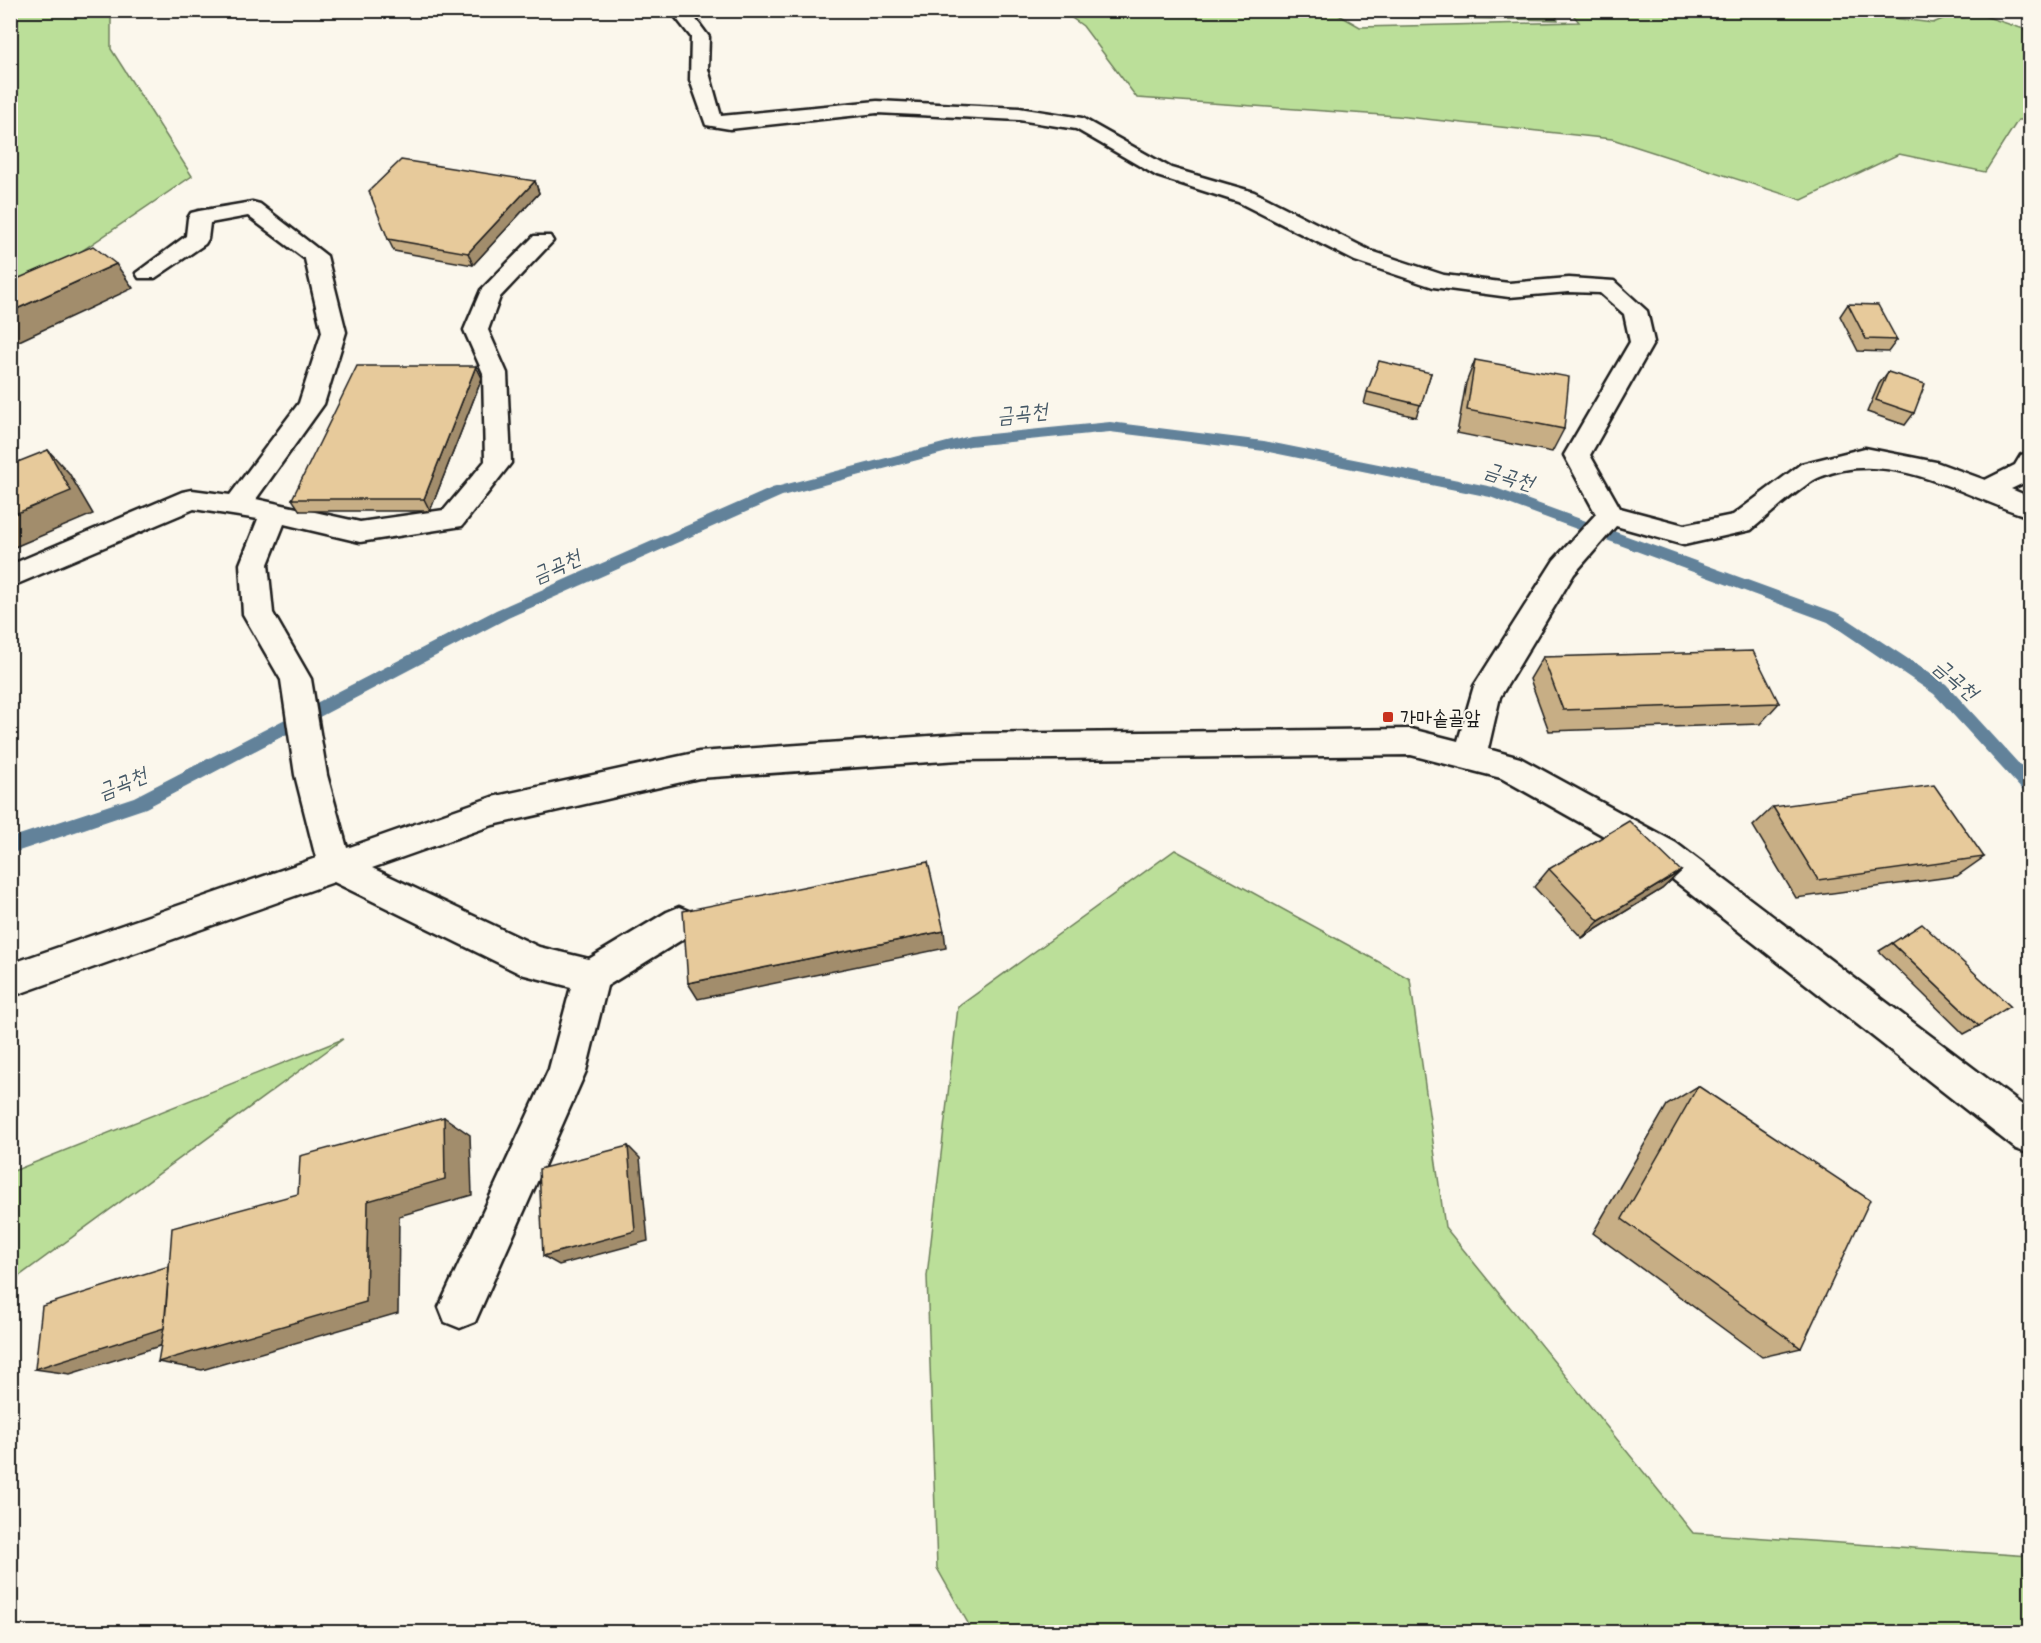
<svg xmlns="http://www.w3.org/2000/svg" width="2041" height="1643" viewBox="0 0 2041 1643" font-family="Mynerve,'Poor Story',sans-serif">
<rect width="100%" height="100%" fill="#fbf7ec"/>
<filter id="ink" filterUnits="userSpaceOnUse"><feTurbulence type="fractalNoise" baseFrequency=".0167" numOctaves="2"/><feDisplacementMap in="SourceGraphic" scale="12" xChannelSelector="R" yChannelSelector="G"/><feConvolveMatrix kernelMatrix="1 2 1 2 8 2 1 2 1" color-interpolation-filters="sRGB"/></filter>
<g filter="url(#ink)">
<g fill="#bbdf99" stroke="#6c7e5a" stroke-width="1.5">
<path d="M1553,10l5,10 -181,-3 -7,-6z"/>
<path d="M1569,10h258l106,13 29,-12h7l61,20v89h-12l-33,52 -86,-18 -97,46 -190,-61 -215,-23 -260,-18 -54,-72 -21,-15h270l28,16 219,-5z"/>
<path d="M11,11h100v38l81,127 -181,123z"/>
<path d="M1175,850l235,129 35,248 248,306 337,23v76h-1057l-36,-64 -10,-292 31,-269z"/>
<path d="M343,1039l-332,243v-110z"/>
</g>
<g fill="none" stroke-linecap="round" stroke-linejoin="round">
<path fill="#62829a" fill-rule="evenodd" d="M1110,422l154,19 229,46 347,127 106,70 84,92v18l-6,-2 -90,-98 -106,-72 -338,-125 -226,-46 -154,-19 -140,14 -188,50 -274,122 -362,190 -136,46v-16l124,-41 362,-187 276,-122 198,-52z"/>
<g stroke="#1c1c1c" stroke-width="5">
<path id="minor" d="M670,10h19l20,27 -1,32 13,47 156,-15 142,7 63,10 89,50 83,24 117,59 73,24 65,8 60,-5 45,3 33,30 7,31 -64,113 30,53 64,17 49,-10 68,-51 64,-16 71,14 49,18 30,-15 6,-10 9,-3v28l-19,9 19,8v20c-66,-20 -140,-70 -210,-40 -17,7 -53,40 -69,53l-67,15 -68,-19 -42,48 -74,123 -12,52 32,9 156,85 354,268v43l-14,-5 -364,-286 -151,-85 -90,-23 -452,5 -260,18 -206,47 -121,43 167,79 50,12 78,-47 12,-5 12,5 5,11 -5,11 -84,52 -21,85 -111,251 -15,6 -15,-6 -6,-15 110,-238 22,-82 -50,-13 -187,-92 -324,115v-33l306,-106 -21,-83 -14,-95 -38,-66 -3,-50 18,-45 -64,-10 -184,78v-22l172,-73 10,-2 38,5 69,-92 23,-71 -17,-73 -57,-43 -38,7 -2,16 -3,5 -50,34h-16l-3,-5 50,-37 2,-18 3,-5 8,-2 53,-9 8,2 67,52 19,76 -22,72 -68,95 104,23 84,-12 41,-49 -2,-88 -19,-43 17,-40 53,-54h16l3,5 -53,56 -12,33 19,43 4,90 -49,63 -102,16 -76,-18 -16,40 5,49 38,66 16,96 20,73 145,-51 207,-45 260,-18 452,-5 47,12 16,-55 80,-126 42,-46 -32,-59 66,-113 -6,-28 -24,-21 -31,-1 -60,5 -76,-10 -78,-26 -117,-59 -81,-26 -81,-47 -57,-9 -142,-7 -147,16 -24,-4 -16,-45 1,-43z"/>
</g>
<use href="#minor" fill="#fbf7ec" fill-rule="evenodd"/>
</g>
<g fill="#c7ae85" stroke="#1c1c1c" stroke-width="1.5">
<path d="M535,181l4,12 -66,72 -79,-14 -6,-12z"/>
<path d="M1848,304l49,36 -9,12 -30,-1 -18,-35z"/>
<path d="M1475,360l89,69 -12,23 -95,-19 9,-50z"/>
<path d="M1888,372l26,41 -9,12 -38,-13 12,-28z"/>
<path d="M1431,373l-15,44 -52,-13 3,-12z"/>
<path d="M482,378l-52,133h-130l-8,-12z"/>
<path d="M1543,657l236,46 -19,21 -211,7 -19,-52z"/>
<path d="M1773,807l211,50 -27,19 -161,22 -43,-72z"/>
<path d="M1549,869l132,2 -19,18 -80,49 -48,-51z"/>
<path d="M1892,943l87,83 -15,8 -85,-83z"/>
<path d="M1698,1086l103,262 -39,9 -169,-124 74,-128z"/>
</g>
<g fill="#a28d6c" stroke="#1c1c1c" stroke-width="1.5">
<path d="M535,181l4,12 -66,72 -5,-12z"/>
<path d="M116,264l17,24 -114,53 -9,-10v-19z"/>
<path d="M476,366l6,12 -52,133 -6,-12z"/>
<path d="M48,450l21,23 24,41 -83,35v-33z"/>
<path d="M1681,871l-19,18 -80,49 17,-17z"/>
<path d="M944,931l2,17 -248,51 -10,-16z"/>
<path d="M444,1117l26,18 2,60 -73,21 -1,97 -196,57 -44,-8 210,-161z"/>
<path d="M628,1146l12,12 8,83 -89,24 -16,-9z"/>
<path d="M211,1271l-3,60 -138,43 -35,-5z"/>
</g>
<g fill="#e7ca9b" stroke="#1c1c1c" stroke-width="1.5">
<path d="M401,160l134,21 -67,72 -80,-14 -19,-48z"/>
<path d="M93,246l23,18 -106,48v-30z"/>
<path d="M1848,304l30,1 19,35 -31,-1z"/>
<path d="M1475,360l94,17 -5,52 -97,-19z"/>
<path d="M1379,361l52,12 -10,32 -54,-13z"/>
<path d="M357,366h119l-52,133h-132z"/>
<path d="M1888,372l37,12 -11,29 -38,-13z"/>
<path d="M48,450l23,41 -61,25v-51z"/>
<path d="M1753,651l26,52 -216,7 -20,-53z"/>
<path d="M1934,785l50,72 -166,23 -45,-73z"/>
<path d="M1629,821l52,50 -82,50 -50,-52z"/>
<path d="M928,862l16,69 -256,52 -5,-72z"/>
<path d="M1922,924l88,82 -31,20 -87,-83z"/>
<path d="M1698,1086l172,114 -69,148 -179,-129z"/>
<path d="M444,1117l1,62 -77,22 -2,101 -208,60 7,-41 7,-93 126,-34 2,-38z"/>
<path d="M628,1146l7,85 -92,25 -4,-87z"/>
<path d="M169,1266l-5,62 -129,41 7,-63z"/>
</g>
</g>
<rect fill="#c8321e" stroke="#fbf7ec" stroke-width="2" x="1382" y="711" width="12" height="12" rx="3"/>
<g text-anchor="middle" stroke-width="4.5" stroke-linejoin="round" paint-order="stroke">
<g font-size="20" fill="#1c1c1c" stroke="#fbf7ec" text-anchor="start">
<text x="1400" y="724">가마솥골앞</text>
</g>
<g font-size="21" font-style="italic" fill="#455866" stroke="#fbf7ec">
<text transform="translate(1022 413) rotate(-6)" y="7">금곡천</text>
<text transform="translate(1509 476) rotate(17)" y="7">금곡천</text>
<text transform="translate(556 566) rotate(-24)" y="7">금곡천</text>
<text transform="translate(1956 679) rotate(41)" y="7">금곡천</text>
<text transform="translate(122 783) rotate(-22)" y="7">금곡천</text>
</g>
</g>
<rect width="2041" height="1643" fill="none" stroke="#fbf7ec" stroke-width="36"/>
<rect x="18" y="18" width="2005" height="1607" fill="none" stroke="#1c1c1c" stroke-width="2" filter="url(#ink)"/>
</svg>
